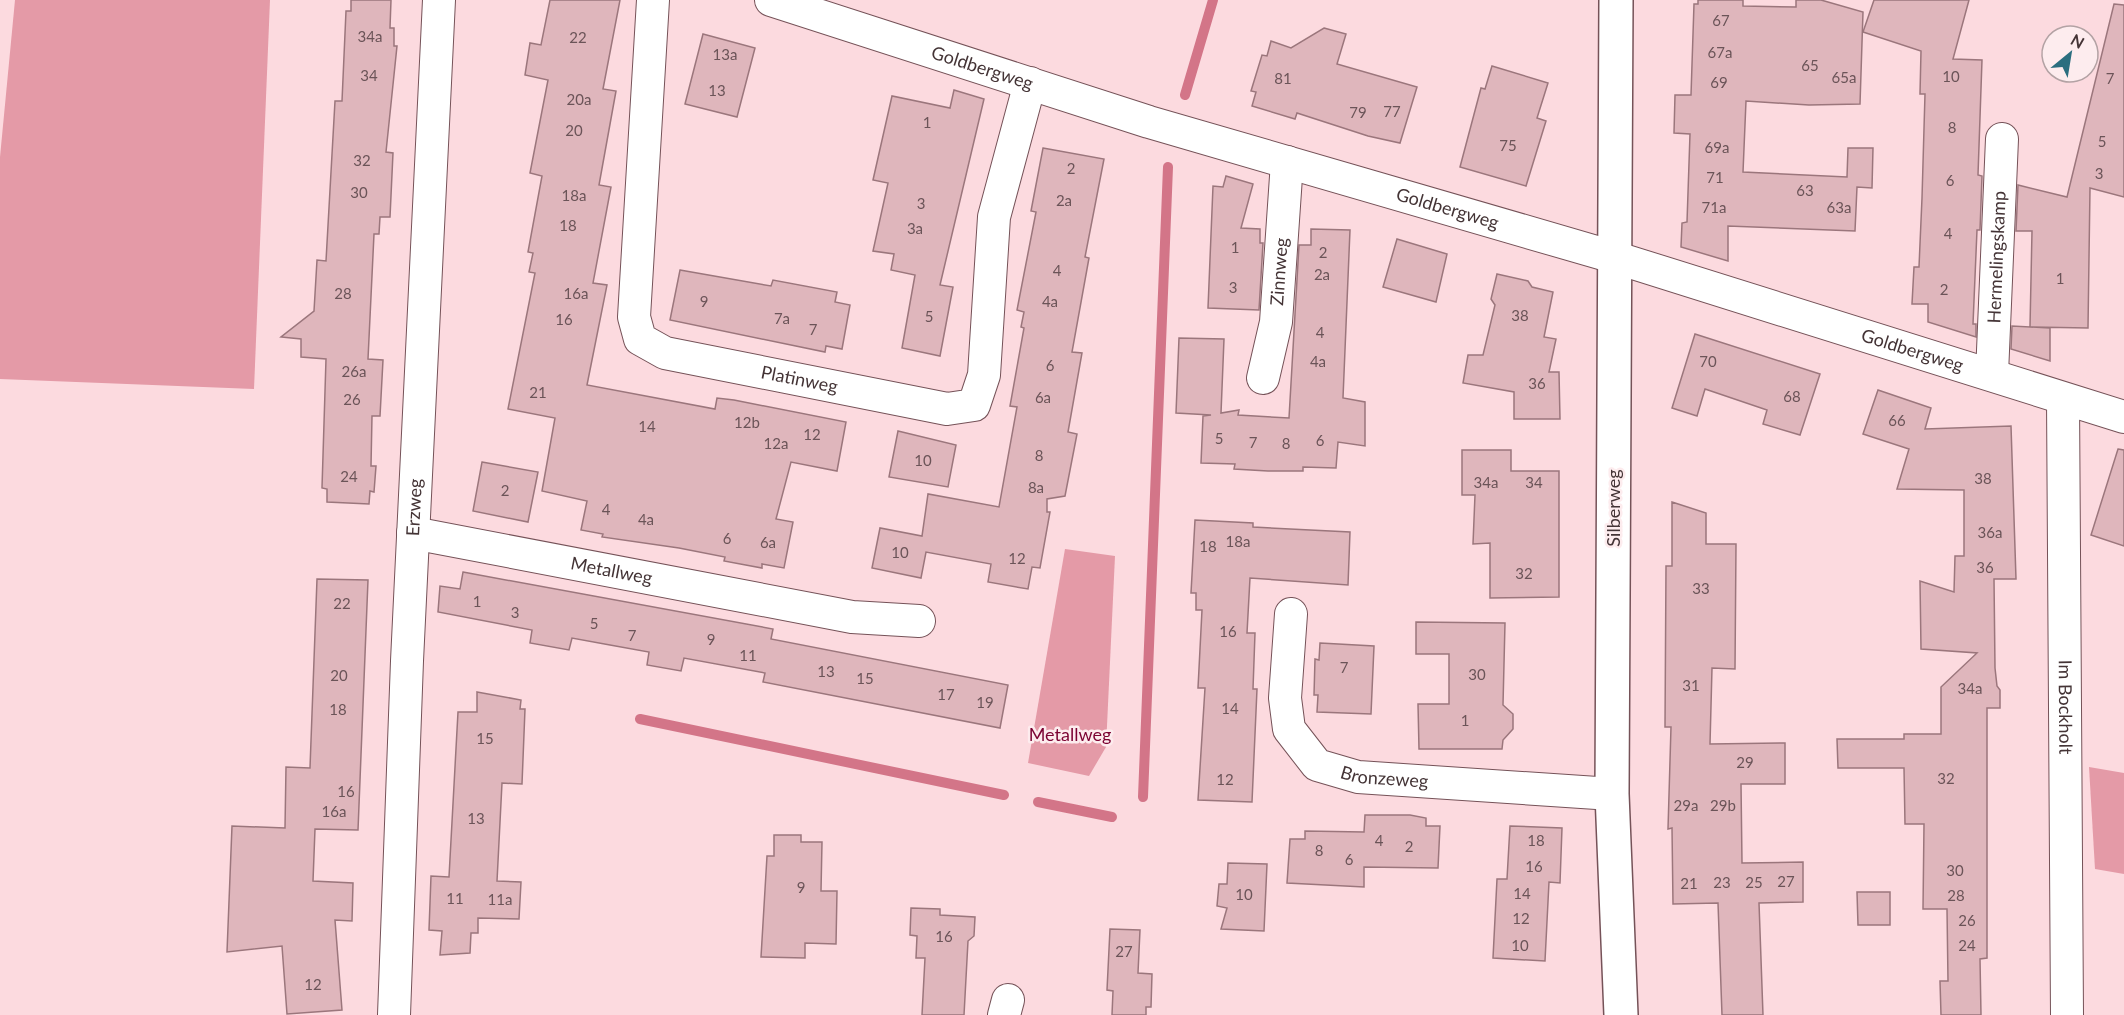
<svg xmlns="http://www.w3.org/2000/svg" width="2124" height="1015" viewBox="0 0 2124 1015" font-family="Lato,sans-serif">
<rect width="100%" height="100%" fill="#fcdadf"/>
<g fill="#e49aa7">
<path d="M15,0h255l-16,389 -254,-10v-222z"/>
<path d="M1065,549l50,7 -9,191 -17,29 -61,-13z"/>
<path d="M2089,767l35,6v101l-29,-5z"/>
</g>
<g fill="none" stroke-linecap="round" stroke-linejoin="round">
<g stroke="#d37588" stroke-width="10">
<path d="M1185,95l28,-95"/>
<path d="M640,719l364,76"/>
<path d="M1143,797l25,-630"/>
<path d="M1038,802l74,15"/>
</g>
</g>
<g fill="#dfb6bc" stroke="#9b767c" stroke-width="1.5">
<path d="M351,0h40l-1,28h4v18h3l-11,106 7,1 -3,64h-10l-1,17h-5l-6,125 15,1 -3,56h-8l-1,50h5l-2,26 -4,-1 -1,13 -42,-2v-13l-5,-1 4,-129 -25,-2v-18l-20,-2 33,-26 3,-51 9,1 9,-160h7l4,-90h5z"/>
<path d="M550,0h70l-17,89 13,2 -17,94 12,2 -18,96 14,2 -20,100 128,24 2,-11 17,2 112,22 -9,49 -46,-9 -15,57 17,3 -9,46 -22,-4v4l-38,-7 1,-4 -46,-9 -77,-11 1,-3 -22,-4 6,-29 -45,-10 13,-73 -47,-9 27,-136 -6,-1 4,-19 -5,-1 14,-76 -12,-3 18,-93 -23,-5 5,-32 11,2z"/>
<path d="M1698,0h45v6l53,1v-7h25l42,12 -3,92 -51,1 -63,-4 -3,71 104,5 1,-29h25l-1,40 -15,-1 -2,44 -127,-5v35l-47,-14 1,-24 5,-1 3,-88 -16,-1 1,-38h16l3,-91h4z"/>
<path d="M1874,0h95l-16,59 29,1 -4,115 4,1 -2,54h-3l-4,94h3v13l-48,-15v-18h-16l2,-37h5l3,-69 3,-104h-5l1,-43 -58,-19z"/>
<path d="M2114,4l10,1v192l-34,-9 -2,140 -58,-1 20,1v33l-39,-12 1,-23 18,1 2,-96h-16l2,-46 49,12z"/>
<path d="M1324,28l22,6 -9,30 80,23 -17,56 -32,-7 -71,-23 -2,6 -43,-13 4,-14 -5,-1 11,-36 5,1 4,-15 20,7z"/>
<path d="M703,34l52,14 -18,69 -52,-13z"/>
<path d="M1492,66l56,17 -11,35 9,3 -20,65 -66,-19 21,-79 4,1z"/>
<path d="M954,90l30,9 -44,186 13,2 -13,69 -38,-8 13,-73 -24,-5 3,-16 -21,-3 15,-68 -15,-3 19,-84 58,12z"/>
<path d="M1043,148l61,11 -19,98 4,1 -17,94 10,1 -14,79 9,2 -12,62 -18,3v13h3l-10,56 -8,-1 -4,22 -40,-7 3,-18 -65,-12 -5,26 -49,-10 8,-40 42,8 6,-42 71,13 18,-100 -7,-1 14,-78 -3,-1 3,-15 -7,-2 19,-98 -5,-1z"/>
<path d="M1226,176l27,8 -12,44 19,1v14h3l-4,67 -51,-2 5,-122 10,1z"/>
<path d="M1311,229l39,1 -7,168 22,4v44l-27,-4 -2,26 -33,-1v4h-35l-34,-2 1,-5 -34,-1 2,-47 8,-1 -35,-2 3,-75 45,1 -3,74 18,-3 -1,5 51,3 10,-173h12z"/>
<path d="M1397,239l50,15 -11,48 -53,-15z"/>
<path d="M680,270l91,16 2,-6 64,12 -2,10 15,3 -8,44 -16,-3 -1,6 -155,-32z"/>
<path d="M1497,274l31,7 4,6 21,5 -9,45 12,2 -7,33h10l1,47h-46v-27l-51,-9 5,-28h15l12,-50 -4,-6z"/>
<path d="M1695,334l125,40 -20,61 -37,-11 4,-14 -62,-21 -8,27 -25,-8z"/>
<path d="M1878,390l53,18 -6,21 86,-3 5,153h-22l1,89 2,18 3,4v18h-13v250l-7,1 1,56h-40l-1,-34h8l-1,-72h-24l1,-85h-19l-1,-56h-66l-1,-29h67v-5h37v-47l36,-34 -56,-4 -1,-68 34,11 1,-36h9v-66l-67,-1 12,-40 -46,-15z"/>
<path d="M898,431l58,14 -8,42 -59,-10z"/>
<path d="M2118,449l6,1v96l-33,-11z"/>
<path d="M1462,450h49v21h48v126l-69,1v-55l-17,1 2,-49h-13z"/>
<path d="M482,462l56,10 -10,50 -55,-11z"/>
<path d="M1672,502l34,11v31h30l-1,125 -23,-1 -2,76 75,-1v41h-44l1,79 61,-1v40l-44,1 4,112h-41l-4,-112 -45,1 -1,-76 -4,1 3,-102h-6l1,-161h6z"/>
<path d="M1195,520l58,3v4l97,5 -2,53 -98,-7 -3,55h8l-2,56h4l-5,113 -54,-2 7,-112h-7l4,-78h-6v-17h-5z"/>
<path d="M463,572l310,57 -2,10 237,46 -8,43 -237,-46 2,-9 -81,-15 -3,13 -34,-6 2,-13 -39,-7 -38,-7 -3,12 -39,-7 2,-13 -94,-18 2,-26 20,3z"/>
<path d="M317,579l51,1 -10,250 -43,-1 -2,52 40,2 -1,38 -17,-1 7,90 -55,4 -5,-68 -55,6 5,-126 53,2 1,-61 24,1z"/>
<path d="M1416,622l89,1 -2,82 10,9v15l-10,11 -1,9h-83l-1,-45h31v-50h-33z"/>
<path d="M1320,643l54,3 -3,68 -54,-2 1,-17h-4l1,-36 4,1z"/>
<path d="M477,692l44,8 -1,9h5l-3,75 -20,-1 -5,98 24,1 -2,37 -41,-1v15h-7l-1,20 -30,2 2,-24 -13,-1 2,-54 18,1 9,-165h19z"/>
<path d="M1365,815h45l16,3v8h14l-2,42 -74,-1v20l-77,-4 3,-44h15v-8l59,1z"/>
<path d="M1510,826l52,2 -2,55 -11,-1 -4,79 -52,-3 4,-79h10z"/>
<path d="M774,835h27v7h21l-1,49h16l-1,53 -31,-1v15l-44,-1 6,-101h7z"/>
<path d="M1228,863l39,1 -3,67 -43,-2 6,-21 -10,-2 2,-22h8z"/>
<path d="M1857,892h33v33h-32z"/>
<path d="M911,908l29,1v6l35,2 -1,19 -6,5 -4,74h-42l3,-57h-9l1,-22 -7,-1z"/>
<path d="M1110,929l30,1 -2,43 14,1 -1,33h-5v8h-34l1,-24 -6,-1z"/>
</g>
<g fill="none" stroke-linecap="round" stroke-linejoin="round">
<g stroke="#755258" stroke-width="34">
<g id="minor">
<path id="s1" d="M653,0l-19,317 6,22 25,14 282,56 27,-4 10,-30 10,-158 36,-134"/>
<path id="s2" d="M771,0l378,122 468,136 507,159"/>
<path id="s3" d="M1992,374l10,-235"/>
<path id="s4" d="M1263,378l13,-56 11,-160"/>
<path id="s5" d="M2063,399l4,616"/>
<path id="s6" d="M413,533l439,84 67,4"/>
<path id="s7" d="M1291,614l-6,84 4,31 28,36 41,12 254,17"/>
<path id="s8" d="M394,1015l13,-354 32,-661"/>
<path d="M1004,1015l4,-15"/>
</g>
</g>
<g stroke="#755258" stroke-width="36">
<path id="tertiary" d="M1616,0l-4,794 9,221"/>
</g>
<use href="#minor" stroke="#fff" stroke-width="32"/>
<use href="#tertiary" stroke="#fff" stroke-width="33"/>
</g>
<g text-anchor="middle" stroke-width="5" stroke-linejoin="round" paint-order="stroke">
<g font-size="15" fill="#6b5458">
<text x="1721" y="26">67</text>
<text x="370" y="42">34a</text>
<text x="578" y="43">22</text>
<text x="1720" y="58">67a</text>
<text x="725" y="60">13a</text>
<text x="1810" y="71">65</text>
<text x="369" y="81">34</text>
<text x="1951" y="82">10</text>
<text x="1844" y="83">65a</text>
<text x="1283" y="84">81</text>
<text x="2110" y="84">7</text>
<text x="1719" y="88">69</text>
<text x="717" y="96">13</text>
<text x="579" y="105">20a</text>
<text x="1392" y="117">77</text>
<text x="1358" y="118">79</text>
<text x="927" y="128">1</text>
<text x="1952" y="133">8</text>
<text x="574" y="136">20</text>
<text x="2102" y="147">5</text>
<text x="1508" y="151">75</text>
<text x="1717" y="153">69a</text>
<text x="362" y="166">32</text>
<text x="1071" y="174">2</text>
<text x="2099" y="179">3</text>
<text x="1715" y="183">71</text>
<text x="1950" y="186">6</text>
<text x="1805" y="196">63</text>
<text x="359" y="198">30</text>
<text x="574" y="201">18a</text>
<text x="1064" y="206">2a</text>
<text x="921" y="209">3</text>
<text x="1714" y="213">71a</text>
<text x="1839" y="213">63a</text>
<text x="568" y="231">18</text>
<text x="915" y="234">3a</text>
<text x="1948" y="239">4</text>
<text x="1235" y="253">1</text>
<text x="1323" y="258">2</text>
<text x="1057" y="276">4</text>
<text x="1322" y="280">2a</text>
<text x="2060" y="284">1</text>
<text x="1233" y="293">3</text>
<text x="1944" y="295">2</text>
<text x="343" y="299">28</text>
<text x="576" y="299">16a</text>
<text x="704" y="307">9</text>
<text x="1050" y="307">4a</text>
<text x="1520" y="321">38</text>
<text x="929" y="322">5</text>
<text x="782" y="324">7a</text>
<text x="564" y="325">16</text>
<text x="813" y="335">7</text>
<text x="1320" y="338">4</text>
<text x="1318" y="367">4a</text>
<text x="1708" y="367">70</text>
<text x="1050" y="371">6</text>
<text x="354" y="377">26a</text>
<text x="1537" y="389">36</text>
<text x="538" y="398">21</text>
<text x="1792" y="402">68</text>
<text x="1043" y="403">6a</text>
<text x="352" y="405">26</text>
<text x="1897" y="426">66</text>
<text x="747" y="428">12b</text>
<text x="647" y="432">14</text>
<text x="812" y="440">12</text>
<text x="1219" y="444">5</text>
<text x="1320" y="446">6</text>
<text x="1253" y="448">7</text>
<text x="776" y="449">12a</text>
<text x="1286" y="449">8</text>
<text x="1039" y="461">8</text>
<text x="923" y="466">10</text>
<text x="349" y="482">24</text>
<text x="1983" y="484">38</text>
<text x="1486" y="488">34a</text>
<text x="1534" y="488">34</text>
<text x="1036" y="493">8a</text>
<text x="505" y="496">2</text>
<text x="606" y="515">4</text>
<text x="646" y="525">4a</text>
<text x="1990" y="538">36a</text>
<text x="727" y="544">6</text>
<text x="1238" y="547">18a</text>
<text x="768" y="548">6a</text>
<text x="1208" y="552">18</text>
<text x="900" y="558">10</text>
<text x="1017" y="564">12</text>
<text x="1985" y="573">36</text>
<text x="1524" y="579">32</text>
<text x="1701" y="594">33</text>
<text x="477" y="607">1</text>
<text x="342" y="609">22</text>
<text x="515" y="618">3</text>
<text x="594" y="629">5</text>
<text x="1228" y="637">16</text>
<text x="632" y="641">7</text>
<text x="711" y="645">9</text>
<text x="748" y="661">11</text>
<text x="1344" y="673">7</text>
<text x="826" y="677">13</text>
<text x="1477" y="680">30</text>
<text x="339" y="681">20</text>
<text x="865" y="684">15</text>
<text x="1691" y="691">31</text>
<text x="1970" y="694">34a</text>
<text x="946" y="700">17</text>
<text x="985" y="708">19</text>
<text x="1230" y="714">14</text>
<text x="338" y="715">18</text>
<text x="1465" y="726">1</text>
<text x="485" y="744">15</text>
<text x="1745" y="768">29</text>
<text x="1946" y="784">32</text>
<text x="1225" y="785">12</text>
<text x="346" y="797">16</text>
<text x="1686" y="811">29a</text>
<text x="1723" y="811">29b</text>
<text x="334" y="817">16a</text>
<text x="476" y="824">13</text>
<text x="1379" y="846">4</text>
<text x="1536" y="846">18</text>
<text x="1409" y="852">2</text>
<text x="1319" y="856">8</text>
<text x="1349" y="865">6</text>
<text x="1534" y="872">16</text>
<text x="1955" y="876">30</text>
<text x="1786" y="887">27</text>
<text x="1722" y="888">23</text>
<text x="1754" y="888">25</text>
<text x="1689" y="889">21</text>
<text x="801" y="893">9</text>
<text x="1522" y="899">14</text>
<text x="1244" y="900">10</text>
<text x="1956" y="901">28</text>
<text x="455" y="904">11</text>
<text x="500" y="905">11a</text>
<text x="1521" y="924">12</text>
<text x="1967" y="926">26</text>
<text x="944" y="942">16</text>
<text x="1520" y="951">10</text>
<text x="1967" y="951">24</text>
<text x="1124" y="957">27</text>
<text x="313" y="990">12</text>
</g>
<g font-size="18" fill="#443436" stroke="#fdecee">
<text dy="6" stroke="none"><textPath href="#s2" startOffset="222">Goldbergweg</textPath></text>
<text dy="6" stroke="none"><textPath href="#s2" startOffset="708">Goldbergweg</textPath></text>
<text dy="6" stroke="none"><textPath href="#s3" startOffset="117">Hermelingskamp</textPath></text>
<text dy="6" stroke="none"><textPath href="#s4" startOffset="108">Zinnweg</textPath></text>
<text dy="6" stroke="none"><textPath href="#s2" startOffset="1194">Goldbergweg</textPath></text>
<text dy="6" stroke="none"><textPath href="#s1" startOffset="506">Platinweg</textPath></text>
<text dy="6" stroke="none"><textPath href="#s8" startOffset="508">Erzweg</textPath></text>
<text transform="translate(1614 508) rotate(-90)" y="6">Silberweg</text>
<text dy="6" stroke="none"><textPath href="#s6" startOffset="202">Metallweg</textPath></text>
<text dy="6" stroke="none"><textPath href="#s5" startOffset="308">Im Bockholt</textPath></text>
<text dy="6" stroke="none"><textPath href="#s7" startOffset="230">Bronzeweg</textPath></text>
</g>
<g font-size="18" fill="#7b0232" stroke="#fdecee">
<text x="1070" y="741">Metallweg</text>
</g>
</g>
<g transform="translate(2070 54) rotate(30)"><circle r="28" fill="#fdecee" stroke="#b3a2a4" stroke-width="1.5"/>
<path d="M0-4.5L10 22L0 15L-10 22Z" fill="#2b6e7f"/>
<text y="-9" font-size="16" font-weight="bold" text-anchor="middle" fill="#443436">N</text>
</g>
</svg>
